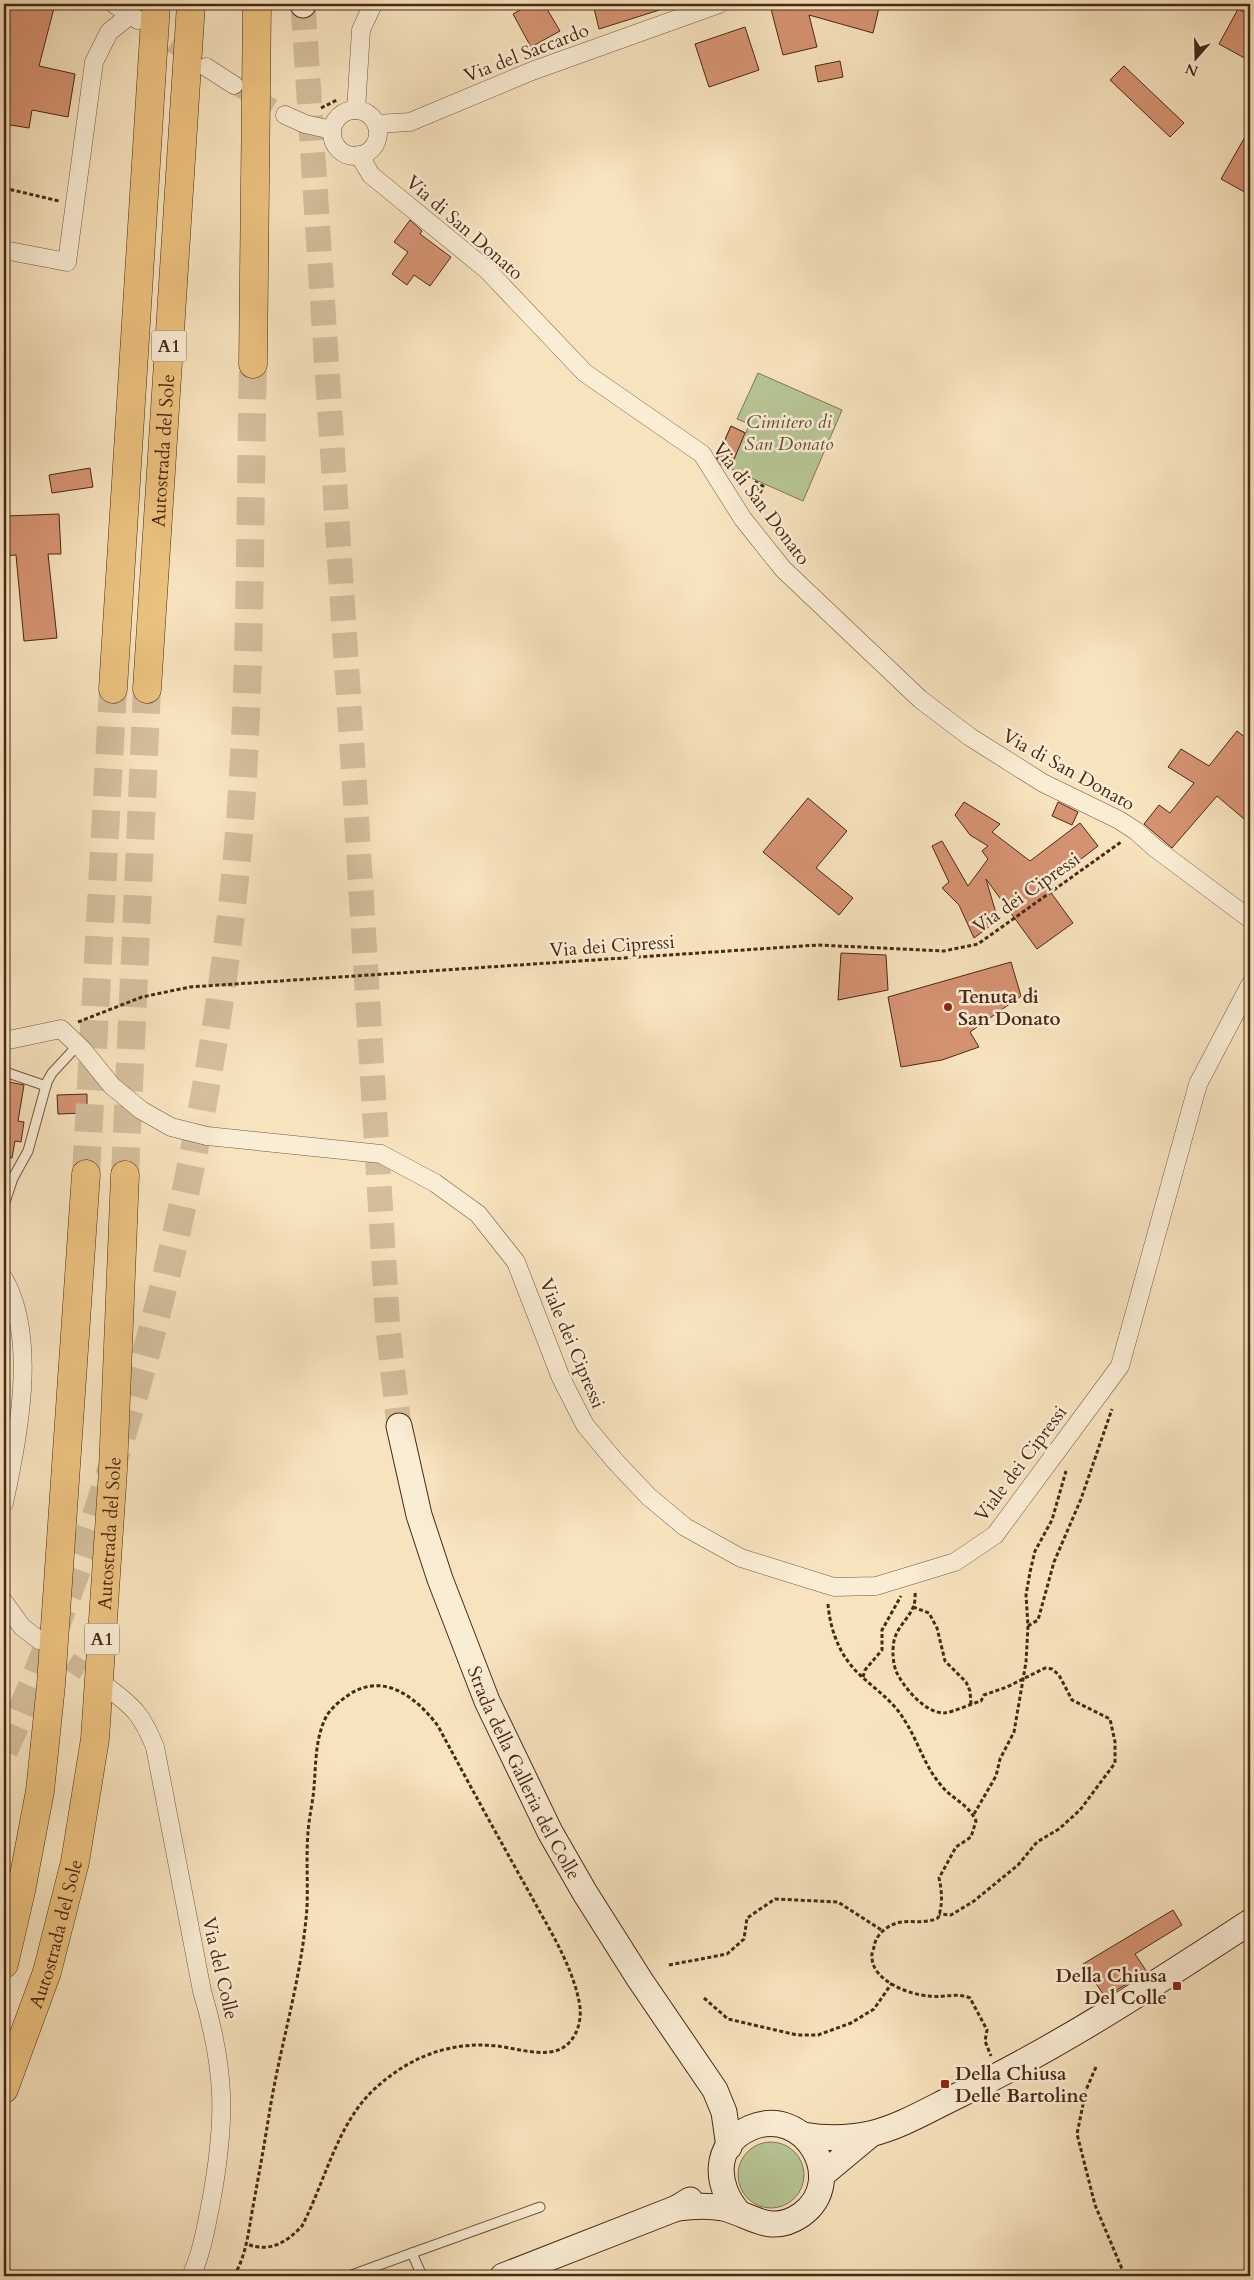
<svg xmlns="http://www.w3.org/2000/svg" width="1254" height="2280" viewBox="0 0 1254 2280" font-family="Cardo,serif">
<rect width="100%" height="100%" fill="#f7e3be"/>
<filter id="stains"><feTurbulence type="fractalNoise" baseFrequency=".004" numOctaves="4"/><feColorMatrix values="0 0 0 0 .2 0 0 0 0 .09 0 0 0 0 .02 0 0 0 .5 -.17"/></filter>
<radialGradient id="worn" r=".72"><stop offset=".6" stop-color="#630" stop-opacity="0"/><stop offset="1" stop-color="#630" stop-opacity=".3"/></radialGradient>
<g fill="#b8c595" stroke="#807655">
<path d="M758,373l84,37 -39,91 -88,-39 16,-36 15,7 3,-9 -12,-5z"/>
<circle cx="771" cy="2175" r="33"/>
</g>
<g fill="#d69373" stroke="#492815">
<path d="M11,4h44l-16,62 36,8 -7,43 -36,-7 -3,18 -25,-4v-89z"/>
<path d="M531,4h13l16,27 -29,16 -18,-33z"/>
<path d="M593,4h75l1,3 -70,22z"/>
<path d="M787,4h93l-7,29 -64,-18 8,32 -34,8 -12,-46z"/>
<path d="M1238,9l12,6v46l-31,-17z"/>
<path d="M745,27l14,43 -50,17 -14,-43z"/>
<path d="M840,61l3,16 -25,5 -3,-16z"/>
<path d="M1124,66l60,57 -14,14 -60,-57z"/>
<path d="M1250,128v67l-29,-16z"/>
<path d="M410,220l12,11 -2,3 31,23 -21,29 -16,-11 -7,10 -15,-11 16,-22 -14,-10z"/>
<path d="M731,426l14,7 -15,36 -8,-4 -5,-7z"/>
<path d="M90,468l3,19 -41,6 -3,-18z"/>
<path d="M59,514l2,40h-13l9,84 -33,3 -8,-86 -12,1 2,-40z"/>
<path d="M1237,731l13,10v83l-33,-28 -45,52 -28,-24 15,-19 11,8 24,-30 -26,-16 13,-18 28,17z"/>
<path d="M808,798l39,33 -31,37 37,30 -14,17 -76,-63z"/>
<path d="M964,802l36,22 -8,8 38,29 50,-38 18,23 -52,40 27,37 -36,26 -51,-70 12,41 -24,18 -15,-33 -17,-17 7,-6 -17,-36 10,-5 26,45 20,-27 -6,-8 6,-5 -18,-11 -15,-20z"/>
<path d="M1058,802l20,10 -6,13 -20,-9z"/>
<path d="M841,953l45,2 2,35 -50,10z"/>
<path d="M1011,962l10,34 -51,36 9,15 -37,13 -41,7 -13,-70z"/>
<path d="M4,1081l20,4 -6,36 6,1 -3,20 -6,-1 -3,17 -8,-1z"/>
<path d="M87,1094v19l-29,1 -1,-19z"/>
<path d="M1173,1910l9,15 -47,29 12,18 -42,25 -22,-33z"/>
</g>
<g fill="none" stroke-linecap="round" stroke-linejoin="round">
<g stroke="#d4be9c" stroke-width="18" stroke-dasharray="18 9" stroke-linecap="butt">
<path d="M149,28l45,30"/>
<path d="M234,85l51,30"/>
<path d="M47,1646l57,39"/>
</g>
<path stroke="#d4be9c" stroke-width="25" stroke-dasharray="25 12" stroke-linecap="butt" d="M303,5l53,805 32,520 11,96"/>
<g stroke="#d4be9c" stroke-width="28" stroke-dasharray="28 14" stroke-linecap="butt">
<path d="M86,1174l27,-485"/>
<path d="M125,1175l22,-486"/>
<path d="M4,1751c123,-278 200,-571 231,-873 17,-171 14,-343 18,-514"/>
</g>
<g stroke="#74573f" stroke-width="11">
<g id="service">
<path d="M8,1073l38,13"/>
<path d="M4,1205l9,-27 15,-27 19,-69 5,-9 26,-28"/>
<path d="M349,2276l63,-23"/>
<path d="M422,2276l-10,-23 128,-46"/>
</g>
</g>
<g stroke="#74573f" stroke-width="19">
<g id="minor">
<path d="M114,4l24,16"/>
<path d="M206,67l28,18"/>
<path d="M356,110l5,-80 12,-26"/>
<circle cx="355" cy="133" r="23"/>
<path d="M285,115l20,9 27,6"/>
<path d="M376,124l34,-2 122,-51 187,-67"/>
<path d="M359,155l12,20 116,95 98,103 117,81 41,65 40,50 137,130 50,38 73,46 76,37 17,11 19,17 95,71"/>
<path d="M4,250l63,12 27,-200 15,-30 21,-17"/>
<path d="M4,1041l57,-12 21,20 30,37 29,24 30,17 36,9 174,18 54,29 43,31 38,48 45,116 24,47 30,36 33,35 37,31 56,31 93,29 42,-1 79,-24 40,-27 125,-169 78,-282 52,-99"/>
<path d="M4,1279c34,60 14,160 0,224"/>
<path d="M4,1602l18,25 17,13"/>
<path d="M107,1687c27,20 35,28 48,60l47,244c24,80 24,130 9,211 -5,25 -9,51 -20,74"/>
</g>
</g>
<g stroke="#492815" stroke-width="27">
<g id="secondary">
<path d="M303,4v1"/>
<path id="s1" d="M399,1426l20,89 21,64 47,122 63,131 35,61 55,87 75,110 9,22 5,35"/>
<path d="M803,2135c23,4 44,4 67,-1 30,-7 60,-25 87,-38 102,-49 198,-112 293,-174"/>
<path d="M822,2175l48,-40"/>
<path d="M677,2208c16,-2 31,-3 46,0 29,7 47,28 78,7 48,-34 4,-111 -51,-87 -38,17 -35,59 -11,85"/>
<path d="M503,2276l174,-68 13,-8"/>
</g>
</g>
<g stroke="#492815" stroke-width="29">
<g id="motorway">
<path d="M253,364l4,-360"/>
<path d="M113,689l43,-685"/>
<path id="s2" d="M147,689l44,-685"/>
<path d="M4,1964l17,-73 19,-100 11,-106 35,-511"/>
<path id="s3" d="M4,2089l43,-117 28,-110 20,-123 18,-269 12,-295"/>
</g>
</g>
<g stroke="#492815" stroke-width="3" stroke-dasharray="4 2.5" stroke-linecap="butt">
<path d="M321,108l16,-8"/>
<path d="M4,188l55,13"/>
<path d="M751,497l6,-17"/>
<path d="M755,505l8,-19 -7,-3"/>
<path d="M78,1022l64,-25 48,-10 628,-42 126,6 34,-7 143,-102"/>
<path d="M915,1593c2,22 -17,29 -21,48 -2,9 -1,22 2,30 8,17 29,42 48,42 9,-1 27,-9 37,-12l3,-6 23,-8 38,-19 7,1 7,6 13,25 38,19 5,23v21l-35,47 -21,19 -22,13 -19,23 -44,36 -23,14 -12,-1"/>
<path d="M828,1604c2,25 11,50 29,68 17,17 35,27 48,49 13,20 19,44 35,63 11,15 28,19 36,37l-5,16 -15,10 -17,31c3,13 4,27 -1,40 -17,8 -33,-1 -48,8 -8,4 -15,12 -16,21 -1,3 -3,8 -2,11 1,23 38,37 57,38 15,2 27,-4 41,2l17,32 -2,11 6,15"/>
<path d="M913,1607l16,6 8,15 8,33 21,21 4,9 1,13"/>
<path d="M1028,1626l10,-6 16,-58 27,-63 31,-90"/>
<path d="M863,1677l2,-7 17,-20v-20l19,-34"/>
<path d="M974,1814l22,-38 4,-17 14,-27 12,-70 2,-36 -2,-31 4,-23 5,-21 17,-31 14,-49"/>
<path d="M669,1965l58,-11 17,-15 3,-21 28,-19 63,3 45,29"/>
<path d="M704,1998l24,21 69,16h21l33,-12 23,-14 18,-26"/>
<path d="M1096,2067l-10,23 -9,44 18,71 30,71"/>
<path d="M234,2276c12,-21 14,-41 18,-64 6,-33 12,-65 17,-97 11,-70 33,-137 38,-208 1,-25 -1,-50 1,-75 1,-15 5,-30 6,-45 2,-23 1,-48 12,-70 4,-8 14,-16 21,-21 36,-26 70,2 91,30 30,56 60,111 91,166 18,34 42,70 50,109 5,22 -5,49 -30,51 -17,2 -36,-4 -52,-6 -45,-5 -85,10 -118,39 -41,34 -53,95 -77,141 -15,16 -32,27 -55,18"/>
</g>
<use href="#service" stroke="#faedd5" stroke-width="9"/>
<use href="#minor" stroke="#faedd5" stroke-width="18"/>
<use href="#secondary" stroke="#faedd5" stroke-width="25"/>
<use href="#motorway" stroke="#ecc27f" stroke-width="28"/>
</g>
<g fill="#8f2418" stroke="#faedd5" stroke-width="2">
<circle cx="948" cy="1007" r="5"/>
<rect x="1172" y="1981" width="10" height="10" rx="2.5"/>
<rect x="940" y="2079" width="10" height="10" rx="2.5"/>
</g>
<g text-anchor="middle" stroke-width="5" stroke-linejoin="round" paint-order="stroke">
<g fill="#faedd5" stroke="#7e634f" stroke-width="1">
<rect x="151.5" y="330.5" width="35" height="31" rx="4"/>
<rect x="84.5" y="1623.5" width="35" height="31" rx="4"/>
</g>
<g font-size="18" font-weight="bold" fill="#492815">
<text x="169" y="352">A1</text>
<text x="102" y="1645">A1</text>
</g>
<g font-size="19" fill="#492815" stroke="#faedd5">
<text transform="translate(526 52) rotate(-21)" y="7">Via del Saccardo</text>
<text transform="translate(465 227) rotate(41)" y="7">Via di San Donato</text>
<text dy="7" stroke="none"><textPath href="#s2" startOffset="239">Autostrada del Sole</textPath></text>
<text transform="translate(762 503) rotate(53)" y="7">Via di San Donato</text>
<text transform="translate(1069 769) rotate(29)" y="7">Via di San Donato</text>
<text transform="translate(1026 892) rotate(-35)" y="7">Via dei Cipressi</text>
<text transform="translate(612 945) rotate(-4)" y="7">Via dei Cipressi</text>
<text transform="translate(573 1343) rotate(67)" y="7">Viale dei Cipressi</text>
<text transform="translate(1020 1463) rotate(-53)" y="7">Viale dei Cipressi</text>
<text dy="7" stroke="none"><textPath href="#s3" startOffset="569">Autostrada del Sole</textPath></text>
<text dy="7" stroke="none"><textPath href="#s1" startOffset="370">Strada della Galleria del Colle</textPath></text>
<text dy="7" stroke="none"><textPath href="#s3" startOffset="164">Autostrada del Sole</textPath></text>
<text transform="translate(221 1968) rotate(77)" y="7">Via del Colle</text>
</g>
<g font-size="19" font-style="italic" fill="#654f35" stroke="#faedd5">
<text x="789" y="428">Cimitero di<tspan x="789" dy="22">San Donato</tspan></text>
</g>
<g font-size="19" font-weight="bold" fill="#492815" stroke="#faedd5" text-anchor="start">
<text x="958" y="1003">Tenuta di<tspan x="958" dy="22">San Donato</tspan></text>
<text x="1167" y="1982" text-anchor="end">Della Chiusa<tspan x="1167" dy="22">Del Colle</tspan></text>
<text x="955" y="2080">Della Chiusa<tspan x="955" dy="22">Delle Bartoline</tspan></text>
</g>
</g>
<rect width="1254" height="2280" fill="none" stroke="#f7e3be" stroke-width="20"/>
<rect x="5" y="5" width="1244" height="2270" fill="none" stroke="#492815" stroke-width="2.5"/>
<rect x="10" y="10" width="1234" height="2260" fill="none" stroke="#492815"/>
<g transform="translate(1196 58) rotate(200)" stroke="#faedd5" stroke-width="4" paint-order="stroke">
<path d="M0-4L9 19L0 12L-9 19Z" fill="#492815"/>
<text y="-8" font-size="14" font-weight="bold" text-anchor="middle" fill="#492815">N</text>
</g>
<rect width="100%" height="100%" filter="url(#stains)"/>
<rect width="100%" height="100%" fill="url(#worn)"/>
</svg>
